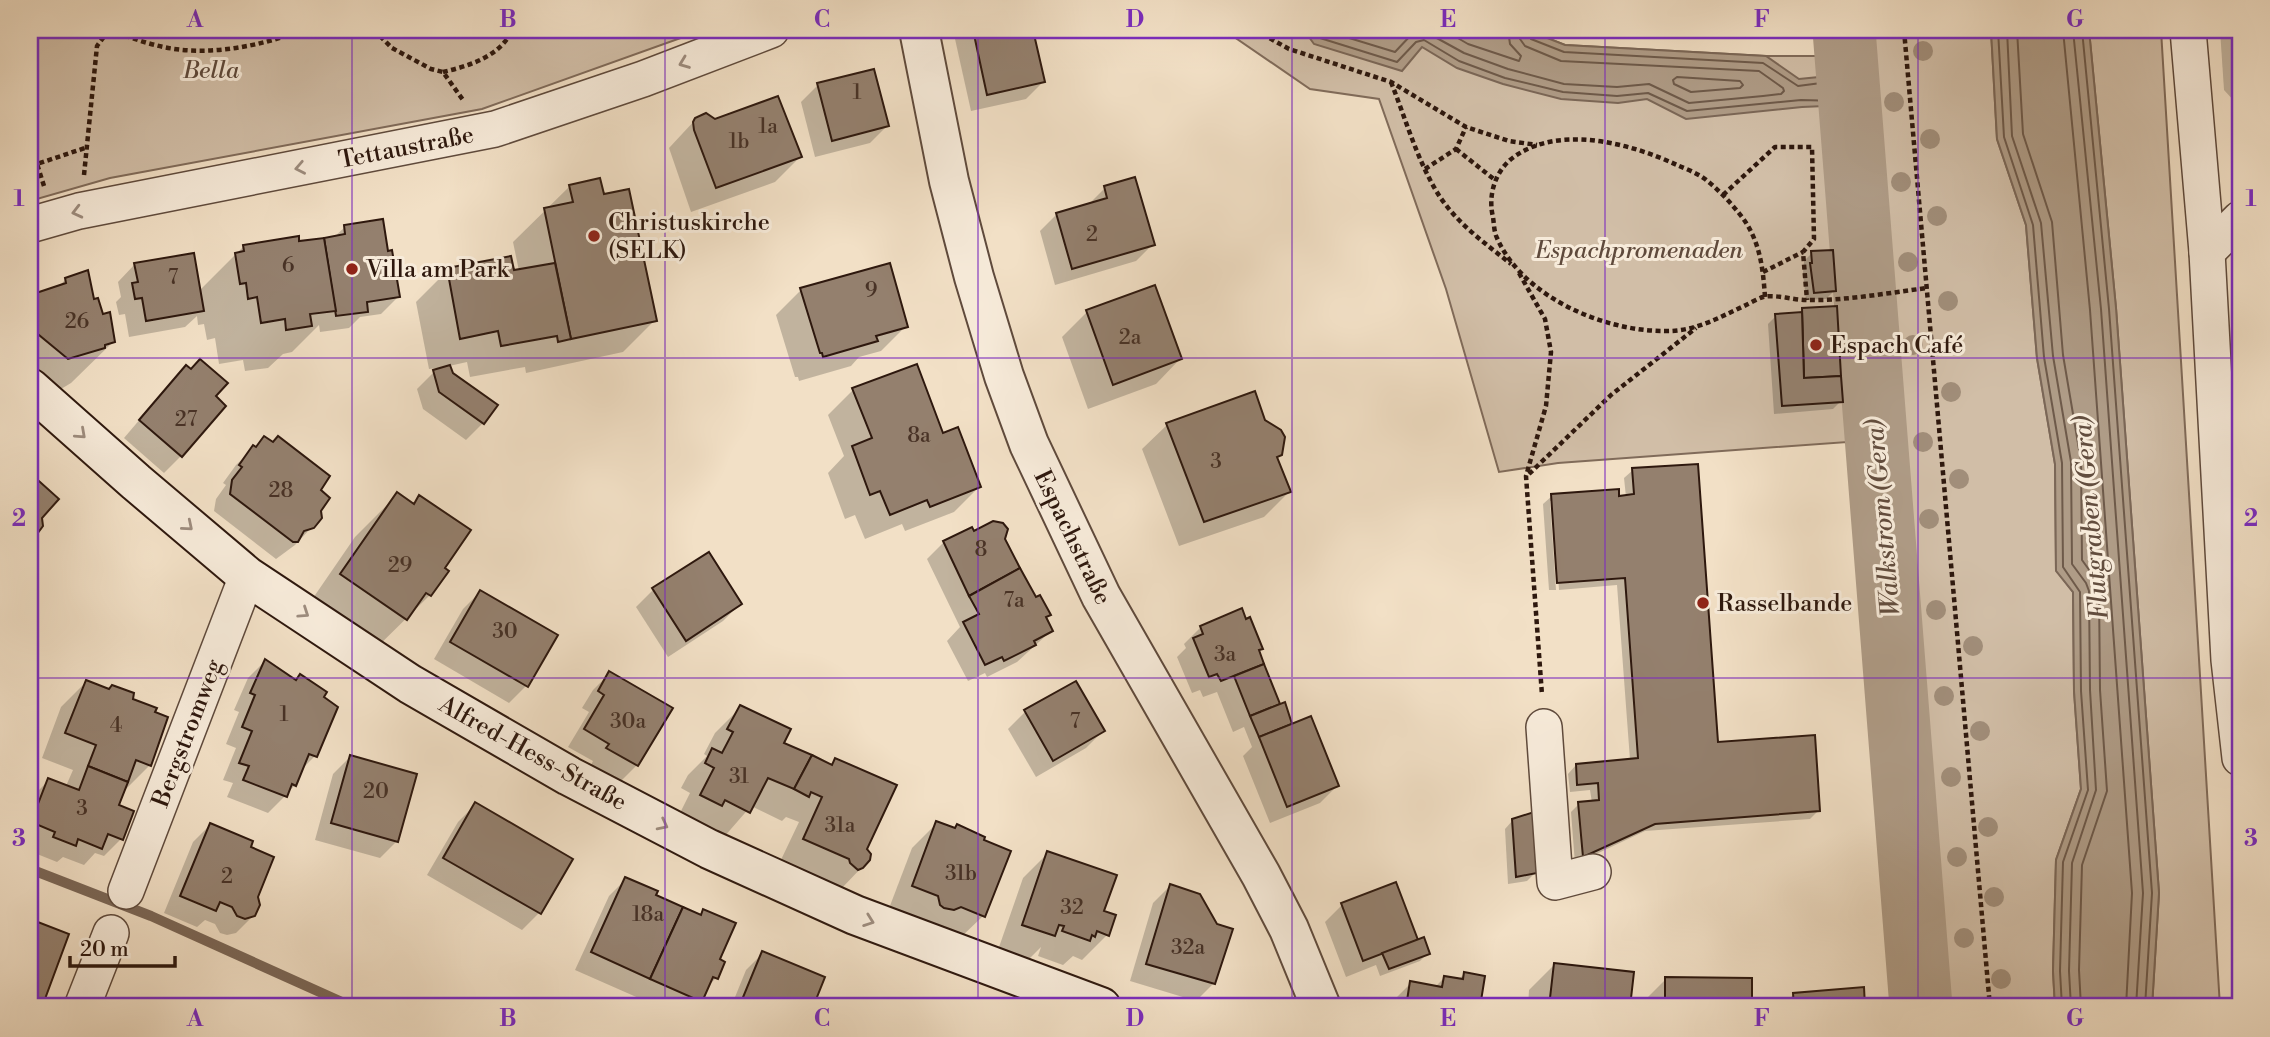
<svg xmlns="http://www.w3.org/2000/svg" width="2270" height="1037" viewBox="0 0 2270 1037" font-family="'Libre Bodoni',serif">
<rect width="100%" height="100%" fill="#f2e0c6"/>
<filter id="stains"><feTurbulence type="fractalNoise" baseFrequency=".00286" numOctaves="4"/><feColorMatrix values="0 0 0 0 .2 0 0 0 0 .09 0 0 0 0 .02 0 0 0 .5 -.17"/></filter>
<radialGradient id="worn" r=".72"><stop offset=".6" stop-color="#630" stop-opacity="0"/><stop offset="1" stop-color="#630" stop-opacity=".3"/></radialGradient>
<g fill="#d1bea7" stroke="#806b5a" stroke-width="2">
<path d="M30,30h673l-221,79 -372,69 -80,23z"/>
<path d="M1224,30h303l38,15 201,11h52l-2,-26h175l6,109 29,86 11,133 18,106 1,106 17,22 1,99 7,98 -25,71 -3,111 2,36h-158l-50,-565 -289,21 -59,9 -53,-183 -67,-190 -69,-10z"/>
<path d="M2089,30h72l59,977h-68l7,-114 -43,-585z"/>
</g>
<g fill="#af9c87" stroke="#7b6757" stroke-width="2">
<path d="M1304,30h223l38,15 201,11 33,23 20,-2 27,-18 5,50 -26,-3 -23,1 -116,12 -39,-20 -29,4 -57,-4 -58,-15 -46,-16 -35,-21 -20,24 -88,-27z"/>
<path d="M1991,30h98l27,278 43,585 -7,114h-97l-2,-36 3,-111 25,-71 -7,-98 -1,-99 -17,-21 -1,-107 -18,-106 -11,-133 -29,-86z"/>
</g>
<g fill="#0003">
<path d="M953,30h79l11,52 -17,17 -55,12z"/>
<path d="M2220,30h20v71l-5,1 -11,-12z"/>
<path d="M818,85l69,41 -17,17 -55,14 -14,-55z"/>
<path d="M696,119l104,38 -25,25 -84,30 -22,-64z"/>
<path d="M570,186l33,10 52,124 -32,32 -97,21 -1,-6 -55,10 -3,-15 -18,4 2,8 32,49 -17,17 -43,-31 -6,-20 21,-21 -9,1 -13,-67 32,-32 71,1 -6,-29z"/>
<path d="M1105,188l48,56 -17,17 -81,24 -15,-54 17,-17 30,-8z"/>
<path d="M345,227l42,26 11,44 -17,17 -21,3 -11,11 -29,4 -1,-7 -27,27 -9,2 -15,14 -23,3 -2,-11 -24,4 -4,-26 -8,2 -3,-16 -6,1 -1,-9 -12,11 -56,10 -4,-23 -6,1 -3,-13 5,-5 -3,-15 17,-18 64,27 45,-45 54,-3 35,-5z"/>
<path d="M1812,253l22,38 -8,8 -20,1 -3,-27 1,-12z"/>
<path d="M66,279l48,62 -43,42 -10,6 -31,10v-102l27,-9z"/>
<path d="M1154,287l26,72 -24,25 -68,25 -26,-72 25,-25z"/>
<path d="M801,290l105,36 -25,25 -22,6 -8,9 -52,15 -1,-4h-3l-19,-62z"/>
<path d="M1802,310l39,91 -8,8 -59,5 -6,-90 8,-8 22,-2z"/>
<path d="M190,371l23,26 -32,59 -17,17 -40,-35 46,-54z"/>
<path d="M853,390l89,45 37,52 -25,25 -49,19 -3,-7 -37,15 -10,-24 -10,4 -17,-46 16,-17 -16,-41z"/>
<path d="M1264,421l16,33 -4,4 13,34 -25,25 -85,29 -37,-97 25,-24z"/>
<path d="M264,438l54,52 -6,37 -17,18 -19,14 -62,-48 2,-12 10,-14 -3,-2 13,-18z"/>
<path d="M1633,470l83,274 102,67 -8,8 -165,12 -70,33 -4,-52 8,-8 13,-1 -2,-13 -20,2 -2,-18 8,-9 54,-5 -13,-175 -58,5 -6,-89h-3l6,89h-7l-6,-86 9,-8 74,1 -2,-19z"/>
<path d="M397,495l15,10 8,-8 22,72 4,2 -16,24 -67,66 -63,-44 55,-80z"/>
<path d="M973,533l72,85 6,13 -34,31 -30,15 -2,-4 -17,8 -21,-40 13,-14 -33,-68 17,-17z"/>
<path d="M708,554l32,50 -17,17 -55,36 -32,-50 17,-17z"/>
<path d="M480,592l75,44 -29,50 -17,17 -75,-44 29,-50z"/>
<path d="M1201,627l60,21 -4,4 22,54 6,23 52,57 -17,17 -50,20 -27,-67 9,-9 -8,-20 -11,5 -16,-40 -14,5 -3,-7 -8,3 -15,-36 9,-9 -2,-4z"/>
<path d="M265,661l57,37 -7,58 -15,15 -5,14 -10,11 -17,17 -41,-16 6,-14 -10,-3 13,-32 -10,-4 13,-32 -5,-2 14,-32z"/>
<path d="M610,673l61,36 -34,56 -17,17 -29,-17 2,-4 -25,-14 21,-35 -7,-4 11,-18z"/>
<path d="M86,682l44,18 20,65 -25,25 -8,16 4,33 -17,17 -9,-3 -11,12 -21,-8 -6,5 -20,-8 2,-5 -9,-4v-43l2,-5 17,-17 17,6 7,-16 -31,-12 19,-51z"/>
<path d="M740,708l42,35 48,23 6,-6 29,89v15l-25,26 -61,-26 20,-42 -13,-5 -4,4 -31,-15 -27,31 -48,-16 14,-28 -9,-5 7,-13 19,-19 -3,-2 11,-21z"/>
<path d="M1025,712l78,19 -17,17 -50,29 -28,-48z"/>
<path d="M350,757l47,84 -17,17 -65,-18 18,-66z"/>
<path d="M475,805l95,55 -31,53 -17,17 -95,-55 31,-53z"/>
<path d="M1513,820l22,53 -8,8 -19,3 -3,-55z"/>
<path d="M937,823l46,93 -25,24 -70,-29 24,-63z"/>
<path d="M210,825l39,23 7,49 -2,18 -18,18 -9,2 -7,-2 -5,-9 -10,-4 -8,7 -33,-14 29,-71z"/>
<path d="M1048,853l54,59 5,23 -25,25 -9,-4 -10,9 -25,-9 3,-9 -13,13 -30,-10 25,-72z"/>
<path d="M626,879l28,17 44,20 5,-5 15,49 -2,18 -10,10 -6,13 -6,6h-35l-84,-37 34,-74z"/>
<path d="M1170,886l45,39 -2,59 -17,17 -66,-20 23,-78z"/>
<path d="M1342,905l75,37 11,11 -8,8 -40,15 -4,-11 -30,12 -21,-55z"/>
<path d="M30,921l37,14 -28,72h-9z"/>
<path d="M763,953l60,25 -12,29h-80l15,-37z"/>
<path d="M1554,965l78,8 -4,34h-100l1,-17z"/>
<path d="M1464,974l19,3 -5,30h-85l1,-7 17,-17 24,4 9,-9 14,2z"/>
<path d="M1666,979l84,1v27h-109v-3z"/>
<path d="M1862,989l1,18h-82l12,-12z"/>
</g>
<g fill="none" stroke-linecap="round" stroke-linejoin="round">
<g stroke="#6e5a4a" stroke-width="2">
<path d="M1313,30l7,8 77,24 19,-20 8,-2 35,21 46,17 58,14 54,4 31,-3 39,18 114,-11 39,1 3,-3 -2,-21 -3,-3 -17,9 -23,3 -35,-23 -199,-11 -33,-13 -4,-9"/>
<path d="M1323,30l72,22 16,-17 13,-4 40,22 44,16 56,15 53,3 32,-3 40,19 74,-7 18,-2 3,-3 -1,-3 -24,-17 -198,-10 -36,-15 -5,-7 -2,-9"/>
<path d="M1444,30l24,14 51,17 2,-5 -11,-12 -2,-14"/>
<path d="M1998,30l6,107 29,88 11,132 18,106 1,104 17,25 1,99 7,99 -25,72 -3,109 2,36"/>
<path d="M2007,30l5,106 29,87 12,133 18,106 1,102 14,19 3,8 1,99 6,100 -24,73 -3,108 2,36"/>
<path d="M2017,30l6,104 29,88 11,133 18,106 1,99 13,18 4,13 1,99 7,101 -25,74 -3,105 2,37"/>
<path d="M2063,30l27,280 42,583 -6,114"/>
<path d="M2073,30l28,279 42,584 -7,114"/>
<path d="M2082,30l27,279 43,584 -7,114"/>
<path d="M1677,77l63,4 3,4 -3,3 -49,4 -17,-8 -1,-4z"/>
</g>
<path stroke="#7b6757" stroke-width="10" d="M30,869l121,47 202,91"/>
<path stroke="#af9c87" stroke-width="63" d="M1844,30l77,977"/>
</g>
<g fill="#94806e" stroke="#2e180e" stroke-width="2">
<path d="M973,30h60l12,52 -58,13z"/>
<path d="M874,69l15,57 -57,15 -15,-58z"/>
<path d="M778,96l24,61 -86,31 -22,-58 -1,-8 2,-4 11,-5 9,6z"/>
<path d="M1135,177l20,68 -83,24 -16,-56 51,-15 -3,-12z"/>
<path d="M600,178l4,16 25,-5 28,132 -86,18 -27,-131 29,-6 -4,-17z"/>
<path d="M383,219l5,32 4,-1 8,47 -33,5 1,10 -32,4 -12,-78 21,-4 -1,-9z"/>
<path d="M299,236v5l25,-3 12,73 -26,3 2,12 -26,4 -1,-11 -24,4 -4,-26 -9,2 -2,-16 -6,1 -5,-31 9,-2 -1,-6z"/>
<path d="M1833,250l3,41 -22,2 -4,-30h2l-1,-12z"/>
<path d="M194,253l10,58 -58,10 -4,-23 -7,1 -3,-16 6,-1 -4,-19z"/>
<path d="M511,256l3,14 41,-7 16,76 -13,3 -1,-6 -56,10 -3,-15 -38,8 -13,-71z"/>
<path d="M890,263l18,64 -32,9 2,5 -55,16 -1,-4h-2l-20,-65z"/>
<path d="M88,270l6,29 4,-1 5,16 7,-2 5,30 -10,3v3l-37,11 -35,-29 4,-5 -7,-5v-25l36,-12 -1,-5z"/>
<path d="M1155,285l27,74 -69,26 -27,-75z"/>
<path d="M1837,306l4,70 -37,2 -2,-70z"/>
<path d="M1802,312l2,66 37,-2 2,26 -61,4 -7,-92z"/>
<path d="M200,359l28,24 -12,13 10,10 -44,51 -43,-37 47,-55 5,4z"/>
<path d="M917,364l26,69 15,-6 23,60 -51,20 -3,-7 -37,15 -10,-24 -10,4 -18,-49 20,-8 -20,-50z"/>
<path d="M450,365l3,8 45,32 -14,19 -45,-32 -6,-22z"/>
<path d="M1255,391l10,29 16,10 4,7 -3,18 -5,2 14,35 -87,30 -38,-99z"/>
<path d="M264,436l9,6 5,-6 52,40 -9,14 9,8 -9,13 1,7 -8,10 -10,3 -6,11h-5l-63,-48 2,-14 10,-13 -3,-2 14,-20 3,2z"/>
<path d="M1698,464l20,278 97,-7 5,76 -165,13 -72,33 -5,-55 21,-2 -1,-17 -21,2 -1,-21 62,-6 -13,-180 -68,5 -6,-89 68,-5v7l15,-2 -2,-26z"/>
<path d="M30,473l29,26 -17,19 1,8 -9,12 -4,1z"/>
<path d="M397,492l17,12 5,-9 52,35 -26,38 4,3 -18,25 -5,-3 -19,27 -67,-46z"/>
<path d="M993,521l10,2 5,6 -3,10 15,29 -51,28 -26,-55 29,-14 2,4z"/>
<path d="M709,552l33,52 -56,37 -34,-53z"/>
<path d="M1020,568l16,29 4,-2 11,20 -5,2 7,14 -19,10 2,4 -32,16 -2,-4 -17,8 -22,-43 16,-8 -10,-18z"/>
<path d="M480,590l78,45 -30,52 -78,-45z"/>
<path d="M1242,608l4,11 4,-2 13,32 -4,1 5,14 -43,17 -4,-7 -8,3 -16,-39 10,-4 -3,-8z"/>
<path d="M265,659l31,21 4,-6 27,18 -3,5 14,10 -21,50 -8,-3 -13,32 -4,-2 -5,13 -44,-17 6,-14 -10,-3 13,-32 -10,-4 13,-32 -5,-2z"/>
<path d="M1264,664l16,40 -30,12 -16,-40z"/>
<path d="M609,671l64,37 -35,58 -32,-18 3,-4 -25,-15 20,-34 -6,-4z"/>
<path d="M86,680l23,9 3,-4 22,8 -1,6 24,9 -2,4 13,5 -17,49 -15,-6 -8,22 -40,-16 8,-21 -31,-12z"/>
<path d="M1076,681l29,50 -52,30 -29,-51z"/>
<path d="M1285,702l7,22 -33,13 -9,-21z"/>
<path d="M740,705l51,24 -7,14 28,12 -18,34 -26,-11 -18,35 -25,-13 -3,6 -22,-11 14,-27 -9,-5 7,-15 10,5 11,-21 -6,-3z"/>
<path d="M1311,716l28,70 -52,21 -28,-70z"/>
<path d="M350,755l67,19 -19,68 -67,-19z"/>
<path d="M812,755l20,10 3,-7 62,27 -30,64 4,5 -1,6 -7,8 -5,2 -8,-7 -1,-4 -46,-20 19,-42 -11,-5 -2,5 -15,-8z"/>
<path d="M88,766l40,16 -9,23 15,6 -11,29 -15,-6 -6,15 -24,-10 -2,7 -23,-9 2,-5 -24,-10 17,-44 31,12z"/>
<path d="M475,802l98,57 -32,55 -98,-56z"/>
<path d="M1534,812l3,61 -21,4 -4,-58z"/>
<path d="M936,821l19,7 2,-4 28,13 -1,3 27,11 -26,66 -24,-10 -7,3 -10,-2 -4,-3 -2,-9 -26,-10z"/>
<path d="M210,823l43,18 -2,6 23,10 -16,40 2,8 -5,11 -10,3 -8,-3 -5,-9 -12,-5 -4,9 -36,-15z"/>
<path d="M1047,851l70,24 -13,36 12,4 -7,21 -12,-5 -2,6 -3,-2 -2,6 -28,-10 2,-5 -5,-1 -4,11 -33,-11z"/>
<path d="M625,877l33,14 -2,4 27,12 -33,72 -59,-27z"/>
<path d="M1396,882l22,58 -55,21 -22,-58z"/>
<path d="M1170,884l30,10 17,30 16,5 -18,55 -69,-20z"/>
<path d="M683,907l18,8 2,-6 33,14 -16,36 5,3 -7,17 -5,-2 -11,25 -52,-23z"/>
<path d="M30,919l39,15 -27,73 -12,-4z"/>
<path d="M1424,937l6,17 -41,15 -7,-16z"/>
<path d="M762,951l63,26 -12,30h-74z"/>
<path d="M1554,963l80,9 -4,35h-81z"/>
<path d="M1464,972l21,4 -5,31h-74l4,-26 32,6 2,-11 19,3z"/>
<path d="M1665,977l87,1v29h-87z"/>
<path d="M1864,987l1,20h-71l-1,-14z"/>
</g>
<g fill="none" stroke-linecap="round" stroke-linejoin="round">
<g stroke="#5f4a3c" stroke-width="38">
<g id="minor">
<path d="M2188,30l19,222 22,408 11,98"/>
<path d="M30,225l49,-14 416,-82 148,-50 128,-49"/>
<path d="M2207,252l33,-33"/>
<path d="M1544,727l11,155 38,-10"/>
<path d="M126,891l121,-315"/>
<path d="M82,1007l29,-74"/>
</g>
</g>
<g stroke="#5f4a3c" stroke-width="42">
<path id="tertiary" d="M919,30l30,151 25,96 30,99 25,68 72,152 160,279 28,54 32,78"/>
</g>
<g stroke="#2e180e" stroke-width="42">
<path id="secondary" d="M30,388l106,94 111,94 163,108 159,92 140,73 146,66 246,92"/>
</g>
<g stroke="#2e180e" stroke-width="4.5" stroke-dasharray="5 3.5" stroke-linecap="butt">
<path d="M109,30c15,5 30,11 46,15 48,13 103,2 148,-15"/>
<path d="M374,30l18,18 39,21 12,3 20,28"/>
<path d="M1255,30l34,19 102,33 75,45 43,14 28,4"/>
<path d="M1904,30l86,977"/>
<path d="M30,33c15,7 24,3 38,-3"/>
<path d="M443,72c26,-6 58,-16 69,-42"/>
<path d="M1391,82c15,38 27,81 49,115 19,28 46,47 71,67"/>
<path d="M1456,149l39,31"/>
<path d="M30,167l7,-3"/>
<path d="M1425,169l31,-20 10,-22"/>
<path d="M84,175l13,-129 12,-16"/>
<path d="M44,186l-7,-22 51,-17"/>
<path d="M1723,195l52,-48h37l2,92 -11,13 4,48"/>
<path d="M1763,272l40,-20"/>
<path d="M1519,273l26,46 6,33 -5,54 -20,70 16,219"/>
<path d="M1765,297c-2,-29 -5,-56 -23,-80 -11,-14 -23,-27 -37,-38 -8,-6 -19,-10 -28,-14 -47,-22 -122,-42 -167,-5 -16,14 -22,37 -17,57 1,7 1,15 4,21 26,59 106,93 167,93 30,1 54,-13 80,-25 6,-3 13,-7 19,-9 13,-3 30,3 43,3 39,1 81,-7 121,-12"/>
<path d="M1529,474l82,-79 85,-67"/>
<path d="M1136,1003l16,4"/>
</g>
<use href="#minor" stroke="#f7ebda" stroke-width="35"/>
<use href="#tertiary" stroke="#f7ebda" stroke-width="38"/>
<use href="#secondary" stroke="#f7ebda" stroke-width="38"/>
</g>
<g fill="#a18e7a">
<circle cx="1923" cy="51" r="10"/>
<circle cx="1894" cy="102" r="10"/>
<circle cx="1930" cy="139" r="10"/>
<circle cx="1901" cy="182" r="10"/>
<circle cx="1937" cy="216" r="10"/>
<circle cx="1908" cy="262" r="10"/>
<circle cx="1948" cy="301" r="10"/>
<circle cx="1913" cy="345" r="10"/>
<circle cx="1951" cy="392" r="10"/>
<circle cx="1923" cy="442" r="10"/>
<circle cx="1959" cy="479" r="10"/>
<circle cx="1929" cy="519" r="10"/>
<circle cx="1936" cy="610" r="10"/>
<circle cx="1973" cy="646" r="10"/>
<circle cx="1944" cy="696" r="10"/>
<circle cx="1980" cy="731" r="10"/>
<circle cx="1951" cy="777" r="10"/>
<circle cx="1988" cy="827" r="10"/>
<circle cx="1957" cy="857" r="10"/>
<circle cx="1994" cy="897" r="10"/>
<circle cx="1964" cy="938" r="10"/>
<circle cx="2001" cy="979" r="10"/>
</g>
<defs><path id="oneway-chevron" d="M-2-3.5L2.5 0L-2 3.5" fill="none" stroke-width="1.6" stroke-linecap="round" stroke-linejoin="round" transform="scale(1.75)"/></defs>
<g stroke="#9d8c7e">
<use href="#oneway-chevron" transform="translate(684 63) rotate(159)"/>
<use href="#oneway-chevron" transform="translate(300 168) rotate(169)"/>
<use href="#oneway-chevron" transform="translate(77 212) rotate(166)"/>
<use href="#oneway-chevron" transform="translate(81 434) rotate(42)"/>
<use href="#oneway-chevron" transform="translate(188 526) rotate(40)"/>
<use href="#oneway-chevron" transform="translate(304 613) rotate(34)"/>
<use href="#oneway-chevron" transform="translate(663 825) rotate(27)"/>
<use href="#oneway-chevron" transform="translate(869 921) rotate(20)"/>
</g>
<path fill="none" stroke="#7b2cbf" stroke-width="2" stroke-opacity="0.55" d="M352,30v977M665,30v977M978,30v977M1292,30v977M1605,30v977M1918,30v977M30,358h2210M30,678h2210"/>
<g fill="#8f2418" stroke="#f7ebda" stroke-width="2.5">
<circle cx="594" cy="236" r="7"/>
<circle cx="352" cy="269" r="7"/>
<circle cx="1816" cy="345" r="7"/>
<circle cx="1703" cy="603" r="7"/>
</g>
<g text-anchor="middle" stroke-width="6" stroke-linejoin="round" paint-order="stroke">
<g font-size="21" fill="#483226">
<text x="857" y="99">1</text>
<text x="768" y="133">1a</text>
<text x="739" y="148">1b</text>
<text x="1092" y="241">2</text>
<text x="288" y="272">6</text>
<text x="173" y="284">7</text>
<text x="871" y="297">9</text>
<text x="77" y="328">26</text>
<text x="1130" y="344">2a</text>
<text x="186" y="426">27</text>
<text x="919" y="442">8a</text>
<text x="1216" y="468">3</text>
<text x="281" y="497">28</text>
<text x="981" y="556">8</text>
<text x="400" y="572">29</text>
<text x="1014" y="607">7a</text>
<text x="505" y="638">30</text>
<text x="1225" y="661">3a</text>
<text x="284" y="721">1</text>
<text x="628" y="728">30a</text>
<text x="1075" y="728">7</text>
<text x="116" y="732">4</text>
<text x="739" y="783">31</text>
<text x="376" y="798">20</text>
<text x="82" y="815">3</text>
<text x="840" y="832">31a</text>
<text x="961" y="880">31b</text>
<text x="227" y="883">2</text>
<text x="1072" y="914">32</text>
<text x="648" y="921">18a</text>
<text x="1188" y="954">32a</text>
</g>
<g font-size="24" font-style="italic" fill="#5f4a3c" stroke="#f7ebda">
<text x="211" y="78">Bella</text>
<text x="1639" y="258">Espachpromenaden</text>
</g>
<g font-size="24" fill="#2e180e" stroke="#f7ebda">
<text transform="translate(406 147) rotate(-11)" y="8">Tettaustraße</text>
<text transform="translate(1073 537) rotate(64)" y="8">Espachstraße</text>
<text transform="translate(187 733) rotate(-69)" y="8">Bergstromweg</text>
<text transform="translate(533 753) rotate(29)" y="8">Alfred-Hess-Straße</text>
</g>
<g font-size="24" fill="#2e180e" stroke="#f7ebda" text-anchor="start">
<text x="608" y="230">Christuskirche<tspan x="608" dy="28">(SELK)</tspan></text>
<text x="366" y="277">Villa am Park</text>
<text x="1830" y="353">Espach Café</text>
<text x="1717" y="611">Rasselbande</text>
</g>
<g font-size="26" font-style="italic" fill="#624d3e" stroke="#f7ebda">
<text transform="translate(1882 518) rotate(-95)" y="9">Walkstrom (Gera)</text>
<text transform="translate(2090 518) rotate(-95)" y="9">Flutgraben (Gera)</text>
</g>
</g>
<rect width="2270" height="1037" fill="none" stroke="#f2e0c6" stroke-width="77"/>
<path d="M70 956v10h105v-10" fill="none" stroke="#2e180e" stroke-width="3.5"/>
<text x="80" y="956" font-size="21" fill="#2e180e" stroke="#f7ebda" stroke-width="5" paint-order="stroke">20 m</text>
<rect x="38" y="38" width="2194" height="960" fill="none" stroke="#7b2cbf" stroke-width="2.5"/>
<g font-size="23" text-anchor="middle" font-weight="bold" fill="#7b2cbf">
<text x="195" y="27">A</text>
<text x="508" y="27">B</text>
<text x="822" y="27">C</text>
<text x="1135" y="27">D</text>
<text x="1448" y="27">E</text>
<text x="1762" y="27">F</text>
<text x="2075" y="27">G</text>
<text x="19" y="206">1</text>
<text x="2251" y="206">1</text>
<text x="19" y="526">2</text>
<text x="2251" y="526">2</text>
<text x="19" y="846">3</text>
<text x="2251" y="846">3</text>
<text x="195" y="1026">A</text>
<text x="508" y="1026">B</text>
<text x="822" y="1026">C</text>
<text x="1135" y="1026">D</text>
<text x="1448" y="1026">E</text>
<text x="1762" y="1026">F</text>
<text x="2075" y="1026">G</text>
</g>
<rect width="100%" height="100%" filter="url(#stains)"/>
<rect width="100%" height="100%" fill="url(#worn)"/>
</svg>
